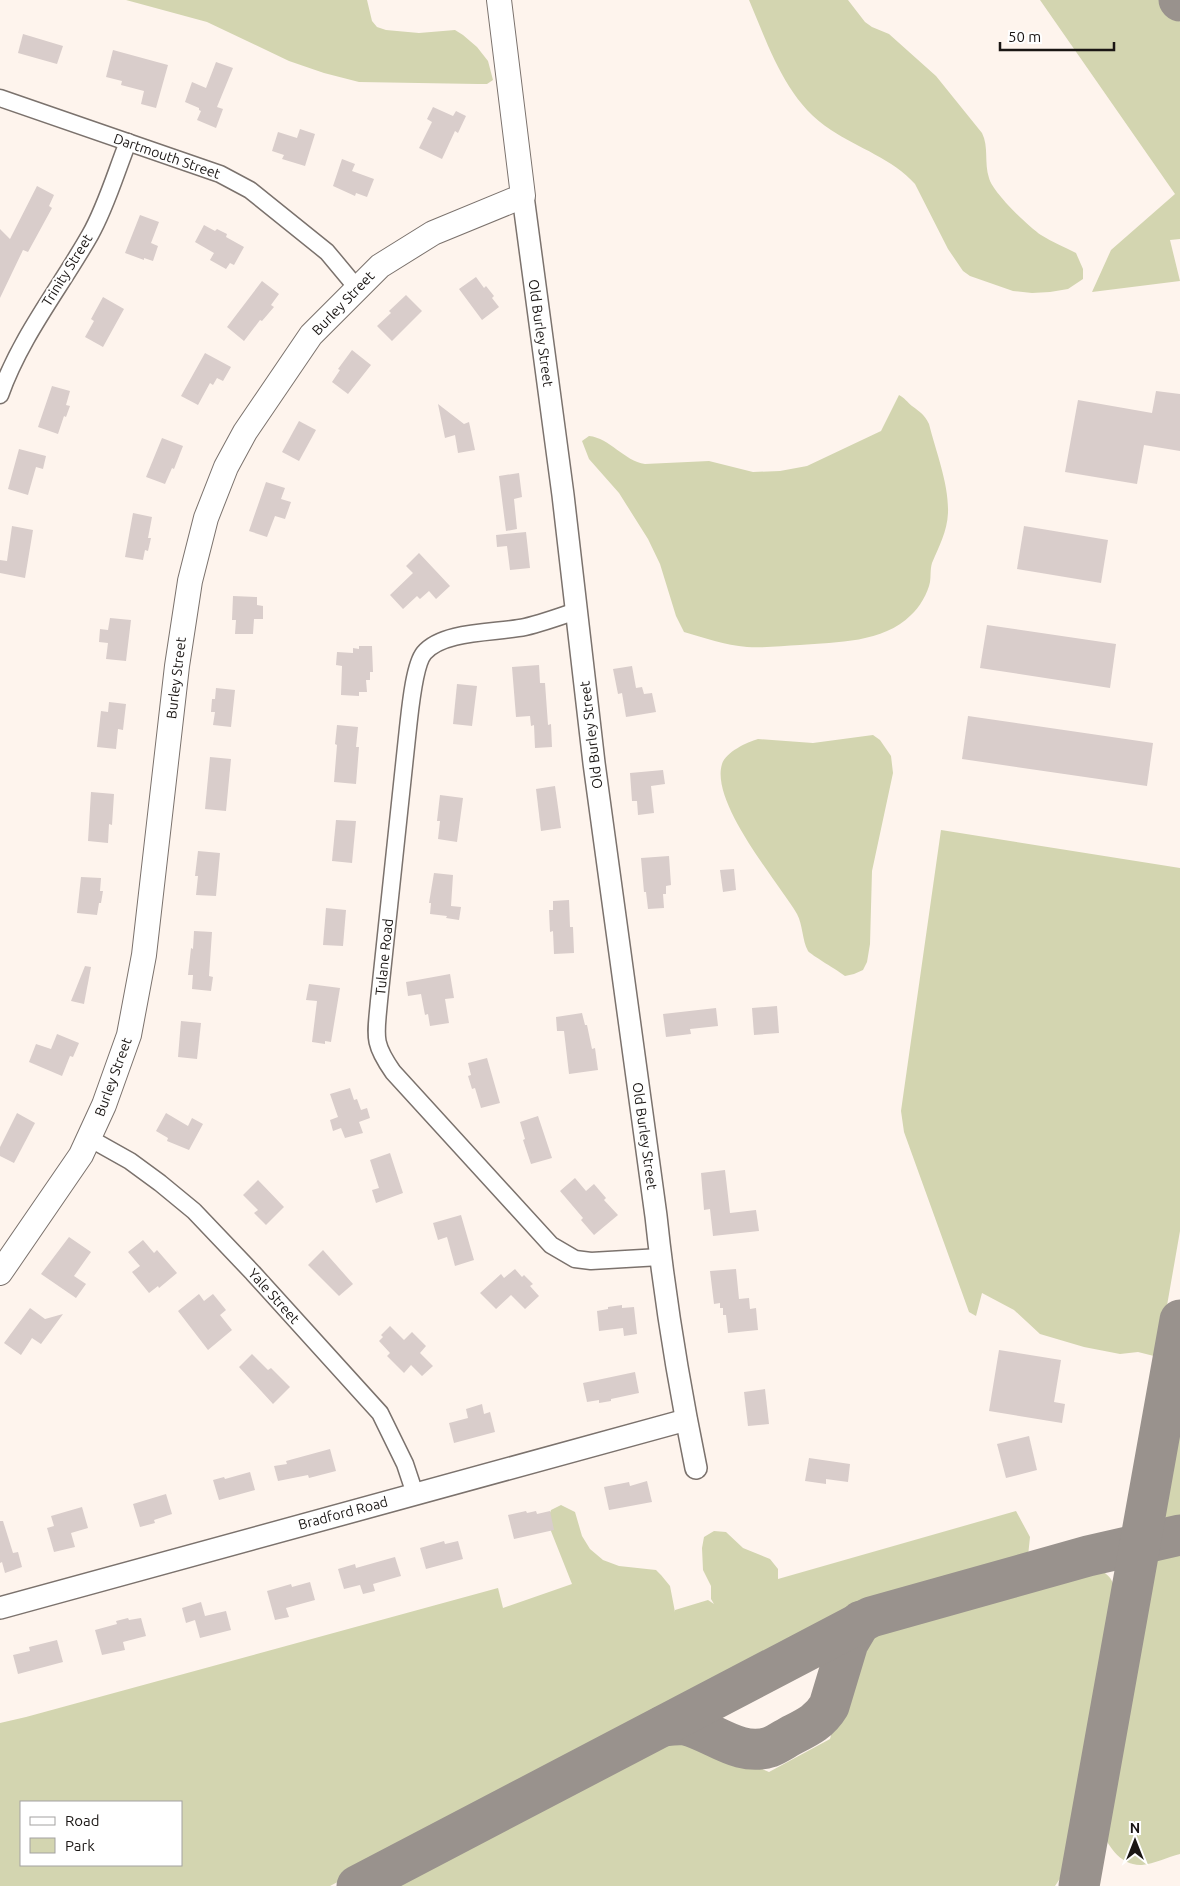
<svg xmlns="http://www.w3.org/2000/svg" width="1180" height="1886" viewBox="0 0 1180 1886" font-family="Ubuntu,sans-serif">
<rect width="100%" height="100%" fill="#fef4ed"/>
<g fill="#d3d5b0" fill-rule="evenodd">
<path d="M126,0h241l5,21 5,6 9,3 33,3 36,-3 8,5 14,12 11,14 5,19 -6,4h-9l-119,-2 -35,-9 -35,-12 -82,-39z"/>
<path d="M749,0h99l17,22 7,5 17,7 47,42 46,57c7,14 2,30 7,45 4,15 39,48 52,57 11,7 24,12 35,18l7,16v10l-15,10 -18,3 -18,1 -19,-2 -43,-15 -7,-5 -15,-22 -33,-65c-22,-25 -57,-36 -84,-54 -45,-29 -62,-83 -82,-130z"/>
<path d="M1040,0h122l18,22v217l-10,1 10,41 -88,11 19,-42 64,-56z"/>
<path d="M899,395c6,3 8,7 13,11 8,6 12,8 17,18 7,28 20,60 19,89 -1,19 -9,33 -16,50 -2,7 -1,13 -2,19 -2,11 -11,26 -19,33 -28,28 -74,27 -111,30 -18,1 -36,3 -53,2 -22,-2 -43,-9 -63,-15l-8,-16 -16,-52 -12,-25 -29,-46 -30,-34 -7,-18 7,-5c21,2 35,25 56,28l64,-3 44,11 27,-1 27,-5 74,-35z"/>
<path d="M873,735l7,5 11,16 2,17 -21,98 -2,73 -3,18 -4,8 -9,4 -9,2c-6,-5 -34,-21 -37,-25 -6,-11 -5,-26 -11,-37 -19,-32 -87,-111 -75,-150 4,-12 25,-22 36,-25l55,4z"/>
<path d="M941,830l239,38v363l-22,126 -20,-5 -18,2 -36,-7 -44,-13 -26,-24 -32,-17 -6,23 -7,-4 -65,-180 -3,-21z"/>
<path d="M1180,1396v127l-11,-3 -4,-3 -4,-13z"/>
<path d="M561,1505l14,7 7,24 8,13 13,11 16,6 37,4 5,5 9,11 5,26v-2l33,-10 6,4 -3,-5v-13l-8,-16 -1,-22 2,-11 10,-6 12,1 17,16 27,11 8,10v10l238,-68 14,26 -2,19 -163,49 -535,281h-330v-163l26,-6 472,-129 5,20 69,-24 -25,-63 4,-11zM21,1802h160v63h-160z"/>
<path d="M1180,1549v305c-12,3 -26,10 -38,11 -22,1 -36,-21 -41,-38l45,-249c7,-16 17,-25 34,-29z"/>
<path d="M1097,1569c13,5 17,12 18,25l-46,271 -14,21h-670l285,-149 22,1 77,34 61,-33 24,-92 8,-12 28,-11 184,-54z"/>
</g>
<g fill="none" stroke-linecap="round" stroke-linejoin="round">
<g stroke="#99928d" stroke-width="41">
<path d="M1179,0l1,1"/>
<path d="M663,1726c8,-1 15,-2 23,-1 28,7 53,32 84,22 8,-3 16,-9 24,-13 14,-7 26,-13 35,-28l19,-63 13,-22"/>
<path d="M357,1886l514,-269 217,-61 92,-21"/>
<path d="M1079,1886l101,-566"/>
</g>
</g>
<g fill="#d9cdcb">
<path d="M23,34l40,12 -6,18 -39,-11z"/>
<path d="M113,50l55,15 -12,43 -15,-4 3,-13 -23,-6 1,-4 -16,-4z"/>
<path d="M216,62l17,6 -16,39 6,2 -7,19 -19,-8 4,-9 -2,-1v-2l-14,-6 7,-20 14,6z"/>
<path d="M433,107l20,9 3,-5 10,5 -8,17 -3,-2 -13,28 -23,-11 13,-26 -5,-3z"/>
<path d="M300,129l15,5 -10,32 -23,-7 2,-4 -12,-4 6,-19 19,6z"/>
<path d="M342,159l13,5 -3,7 22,8 -7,18 -11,-4 -1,3 -22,-10z"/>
<path d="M37,186l17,9 -5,11 3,2 -24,44 -5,-2 -23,48v-69l10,10z"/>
<path d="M140,215l19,7 -8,21 7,3 -5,15 -9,-3v2l-19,-7z"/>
<path d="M204,225l11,6 2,-2 10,5 -1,3 18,10 -10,18 -4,-2 -4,6 -16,-9 4,-7 -19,-11z"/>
<path d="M476,277l8,11 2,-2 8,10 -2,2 7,9 -17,13 -23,-31z"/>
<path d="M262,281l17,13 -8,11 3,2 -12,14 -2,-1 -16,21 -17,-14z"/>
<path d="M406,295l16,16 -30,30 -15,-15 14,-13 -2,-2z"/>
<path d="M103,297l21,12 -21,38 -18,-10 9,-16 -3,-2z"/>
<path d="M352,350l19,15 -23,29 -16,-12 8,-12 -2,-1z"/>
<path d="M205,353l26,14 -8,14 -6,-3 -4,7 -3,-2 -12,22 -17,-9z"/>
<path d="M52,386l18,5 -4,14 4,1 -4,11 -2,-1 -6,18 -20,-7z"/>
<path d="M1156,391l24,3v57l-36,-6 -7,39 -72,-12 13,-72 74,13z"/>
<path d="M438,404l26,20 5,-2 6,28 -17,3 -3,-18 -10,3z"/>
<path d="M299,421l17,9 -17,31 -17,-9z"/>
<path d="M162,438l21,8 -9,23 -2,-1 -7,16 -19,-7z"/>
<path d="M19,449l27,7 -3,13 -7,-2 -8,28 -20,-6z"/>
<path d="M519,473l3,24 -8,2 3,30 -11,2 -7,-55z"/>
<path d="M266,482l19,6 -4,11 10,3 -6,17 -10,-3 -8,21 -18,-6z"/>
<path d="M133,513l19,4 -4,21h3l-3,13 -3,-1 -2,10 -18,-3z"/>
<path d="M12,526l21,4 -8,48 -25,-5v-13l7,1z"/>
<path d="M1024,526l84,14 -7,43 -84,-14z"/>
<path d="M526,532l4,36 -20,2 -3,-24 -10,1 -1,-12z"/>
<path d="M419,553l31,33 -14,13 -7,-8 -9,8 -3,-3 -14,13 -13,-14 23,-22 -7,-7z"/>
<path d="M233,596l24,1v8l6,1v13h-9l-1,15h-18l1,-14h-4z"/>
<path d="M110,618l21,2 -5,41 -20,-2 2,-16 -9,-1 1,-13 8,1z"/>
<path d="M987,625l129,19 -6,44 -130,-20z"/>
<path d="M359,646h13l1,26h-3v8h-4l1,12h-8v4l-18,-1 1,-29 -6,-1 1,-13 16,1v-5l6,1z"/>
<path d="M539,665l1,18h5l3,42 3,-1 1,23 -17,1 -1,-23 -3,1 -1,-10 -14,1 -4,-50z"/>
<path d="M632,666l4,22 6,-1 2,7 8,-1 4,19 -30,5 -4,-24 -4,1 -5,-25z"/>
<path d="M457,684l20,2 -5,40 -19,-2z"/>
<path d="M216,688l19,2 -4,37 -18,-2 2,-13h-4l1,-13h3z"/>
<path d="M109,702l17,2 -3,26 -5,-1 -2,20 -19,-2 4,-36 7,1z"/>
<path d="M968,716l185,27 -6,43 -185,-27z"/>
<path d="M337,725l21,2 -2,20h3l-3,37 -22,-2 3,-37 -2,-1z"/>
<path d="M210,757l21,2 -5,52 -21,-2z"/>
<path d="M663,770l2,14 -14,2 3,27 -16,2 -1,-14h-5l-2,-28z"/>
<path d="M555,786l6,42 -20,3 -5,-42z"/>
<path d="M91,792l23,2 -2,31 -3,-1 -1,19 -20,-2z"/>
<path d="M440,795l23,3 -6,44 -19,-3 2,-18h-3z"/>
<path d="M336,820l20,1 -4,42 -20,-2z"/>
<path d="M198,851l22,2 -4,43 -20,-1 2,-19h-3z"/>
<path d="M669,856l2,29 -5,1v8h-3l1,14 -16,1 -2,-17h-2l-3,-34z"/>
<path d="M734,869l2,21 -13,2 -3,-22z"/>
<path d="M434,873l19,2 -2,31 10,1 -2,13 -13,-2 1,-2 -17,-2 1,-11h-2z"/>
<path d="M81,877l20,1 -1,13h3l-2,12h-2l-2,12 -20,-2z"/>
<path d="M569,900l1,27h3l1,26 -20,1 -1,-23 -3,1 -1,-22h4v-9z"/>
<path d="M326,908l20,2 -3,36 -20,-1z"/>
<path d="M194,931l18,1 -3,44 4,1 -2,14 -19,-2 1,-14h-5l3,-27 2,1z"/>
<path d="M85,966l6,1 -7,37 -13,-3z"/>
<path d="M450,974l4,24 -9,1 4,24 -19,3 -2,-12 -3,1 -4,-21 -13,2 -2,-14z"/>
<path d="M309,984l31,4 -9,54 -6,-1v3l-13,-2 5,-41 -11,-1z"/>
<path d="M777,1006l2,27 -25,2 -2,-27z"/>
<path d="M716,1008l2,18 -28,3 1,5 -25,3 -3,-23z"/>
<path d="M582,1013l3,12h2l5,24 3,-1 3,22 -29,4 -5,-43h-7l-1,-14z"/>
<path d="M181,1021l20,2 -4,36 -19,-2z"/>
<path d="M57,1034l22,9 -6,14 -3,-1 -8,20 -33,-14 7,-18 15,5z"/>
<path d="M487,1058l13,45 -19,5 -6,-20 -3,1 -4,-13 3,-1 -3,-12z"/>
<path d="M350,1088l4,12 3,-1 4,11 6,-2 3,10 -11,4 4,11 -18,5 -4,-10 -8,3 -3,-11 8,-3 -8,-23z"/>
<path d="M17,1113l18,10 -21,40 -14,-7v-9z"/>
<path d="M166,1113l22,13 4,-8 11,6 -14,26 -22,-9 1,-3 -12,-7z"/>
<path d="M538,1116l14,42 -21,6 -8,-24 2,-1 -5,-17z"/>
<path d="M390,1153l13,40 -27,10 -4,-13 7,-2 -9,-28z"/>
<path d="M725,1170l5,43 26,-3 3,21 -46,5 -3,-27 -6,1 -3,-37z"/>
<path d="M575,1178l11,13 8,-7 12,14 -2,2 14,15 -24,20 -13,-15 2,-2 -23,-27z"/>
<path d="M258,1180l26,27 -18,18 -12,-12 4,-3 -15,-15z"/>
<path d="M461,1215l13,45 -19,6 -8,-29 -9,3 -5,-17z"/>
<path d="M69,1237l22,15 -17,24 12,8 -10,14 -35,-24z"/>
<path d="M143,1240l11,13 3,-3 20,23 -18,15 -1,-2 -9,7 -17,-21 8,-6 -12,-14z"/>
<path d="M323,1250l30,34 -14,12 -31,-31z"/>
<path d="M515,1269l7,8 2,-2 9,9 -3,2 9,10 -14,13 -14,-14 -15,14 -16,-16 21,-19 3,4z"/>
<path d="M736,1269l3,30 10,-1 1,11 6,-1 2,22 -30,3 -2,-18h-3v-7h-3v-5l-6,1 -4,-33z"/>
<path d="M199,1294l5,7 9,-7 13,16 -6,5 12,15 -24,20 -30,-39z"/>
<path d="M622,1305v3l12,-1 3,27 -13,2 -1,-8 -24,3 -2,-20 11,-2v-2z"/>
<path d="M30,1308l15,11 18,-5 -22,30 -9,-6 -11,17 -17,-12z"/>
<path d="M390,1326l14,14 8,-8 14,14 -6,7 13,13 -11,10 -11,-11 -7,8 -17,-17 3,-3 -11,-12 4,-4 -2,-2z"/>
<path d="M999,1350l62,10 -7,42 11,2 -3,19 -73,-12z"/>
<path d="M252,1354l16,16 3,-2 19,19 -17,17 -34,-37z"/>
<path d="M635,1372l4,21 -28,6v2l-12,2v-3l-12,2 -4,-19z"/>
<path d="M765,1389l4,35 -21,2 -4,-34z"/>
<path d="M482,1404l2,10 6,-2 5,20 -41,11 -5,-20 19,-5 -2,-9z"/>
<path d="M1029,1436l8,34 -31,8 -9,-34z"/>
<path d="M330,1449l6,22 -27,7 -1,-3 -30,6 -4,-15 13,-2 -1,-3z"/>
<path d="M809,1458l41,6 -2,18 -22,-3v5l-21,-3z"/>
<path d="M250,1472l5,18 -36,10 -6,-20 11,-3 1,2z"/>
<path d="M647,1481l5,21 -43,8 -5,-23 25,-5 1,4z"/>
<path d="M166,1494l6,20 -18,6 1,3 -15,4 -7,-23z"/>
<path d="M82,1507l6,21 -17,5 4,14 -21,5 -7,-24 7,-2 -3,-10z"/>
<path d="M526,1511l1,2 9,-2 1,3 13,-3 4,19 -40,9 -6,-24z"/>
<path d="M0,1521h3l10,32 5,-1 4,15 -17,6 -3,-11 -2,1z"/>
<path d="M444,1541l1,3 13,-3 5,18 -37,10 -6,-21z"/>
<path d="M395,1557l6,19 -28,8 2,7 -12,3 -3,-9 -16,4 -6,-20 17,-5 1,4z"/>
<path d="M310,1582l5,18 -29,8 3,9 -14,3 -8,-29 24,-7 1,3z"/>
<path d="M201,1602l4,14 21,-5 5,19 -31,8 -5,-18 -9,3 -4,-15z"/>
<path d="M128,1618l1,2 12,-2 5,18 -23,6 2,8 -23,5 -7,-25 22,-6 -1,-3z"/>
<path d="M57,1640l6,22 -45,12 -5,-19 17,-4 -1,-4z"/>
</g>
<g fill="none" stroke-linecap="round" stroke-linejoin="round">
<g stroke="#7b726d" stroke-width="19">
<g id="minor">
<path d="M0,98l220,76 30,16 77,62 30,36"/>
<path d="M0,395c21,-59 60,-107 90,-160 16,-28 26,-63 38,-93"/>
<path d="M576,611c-17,6 -34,12 -51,16 -28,6 -82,3 -101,26 -10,12 -14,58 -16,75l-29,273c-3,35 -7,41 14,71l158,173 24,14 16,2 69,-4"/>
<path d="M89,1138l41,23 30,22 34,28 59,62 127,140 25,51 10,30"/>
</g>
</g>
<g stroke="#7b726d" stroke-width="24">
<g id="tertiary">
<path d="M523,196l40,299 31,268 62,453c9,85 23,169 40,252"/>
<path d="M0,1608l686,-188"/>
</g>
</g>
<g stroke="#7b726d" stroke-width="26">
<path id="secondary" d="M0,1273l81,-118 23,-50 25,-70 15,-80 33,-289 13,-85 16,-63 20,-51 19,-35 66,-97 69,-69 53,-33 90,-37 -24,-196"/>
</g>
<use href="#minor" stroke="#fff" stroke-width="16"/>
<use href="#tertiary" stroke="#fff" stroke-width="21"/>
<use href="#secondary" stroke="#fff" stroke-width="24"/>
</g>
<g text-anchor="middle" stroke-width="4" stroke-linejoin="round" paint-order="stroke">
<g font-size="14" fill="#1a1614" stroke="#fff">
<text transform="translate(167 156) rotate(19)" y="5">Dartmouth Street</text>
<text transform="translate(67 270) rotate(-58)" y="5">Trinity Street</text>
<text transform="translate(343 303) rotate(-46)" y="5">Burley Street</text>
<text transform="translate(541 333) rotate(82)" y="5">Old Burley Street</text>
<text transform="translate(176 678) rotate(-83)" y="5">Burley Street</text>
<text transform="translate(591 735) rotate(-97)" y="5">Old Burley Street</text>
<text transform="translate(384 957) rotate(-84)" y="5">Tulane Road</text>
<text transform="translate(113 1077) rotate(-70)" y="5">Burley Street</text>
<text transform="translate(645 1136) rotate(82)" y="5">Old Burley Street</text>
<text transform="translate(274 1296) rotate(48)" y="5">Yale Street</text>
<text transform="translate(343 1513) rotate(-15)" y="5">Bradford Road</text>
</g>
</g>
<rect x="20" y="1801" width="162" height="65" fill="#ffffff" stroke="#a3a2a1"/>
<rect x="30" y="1817" width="25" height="8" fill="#ffffff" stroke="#a3a2a1"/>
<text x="65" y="1826" font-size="15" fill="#1a1614">Road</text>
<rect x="30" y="1838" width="25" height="15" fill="#d3d5b0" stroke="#a3a2a1"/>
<text x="65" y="1851" font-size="15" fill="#1a1614">Park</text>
<g transform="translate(1135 1841)" stroke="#ffffff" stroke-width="4" paint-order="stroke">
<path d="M0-4L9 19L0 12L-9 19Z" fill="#1a1614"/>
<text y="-8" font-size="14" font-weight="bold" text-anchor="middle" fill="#1a1614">N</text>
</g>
<path d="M1000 42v8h114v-8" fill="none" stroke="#1a1614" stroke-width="2.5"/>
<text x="1008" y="42" font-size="15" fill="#1a1614" stroke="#ffffff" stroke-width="4" paint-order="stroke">50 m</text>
</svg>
